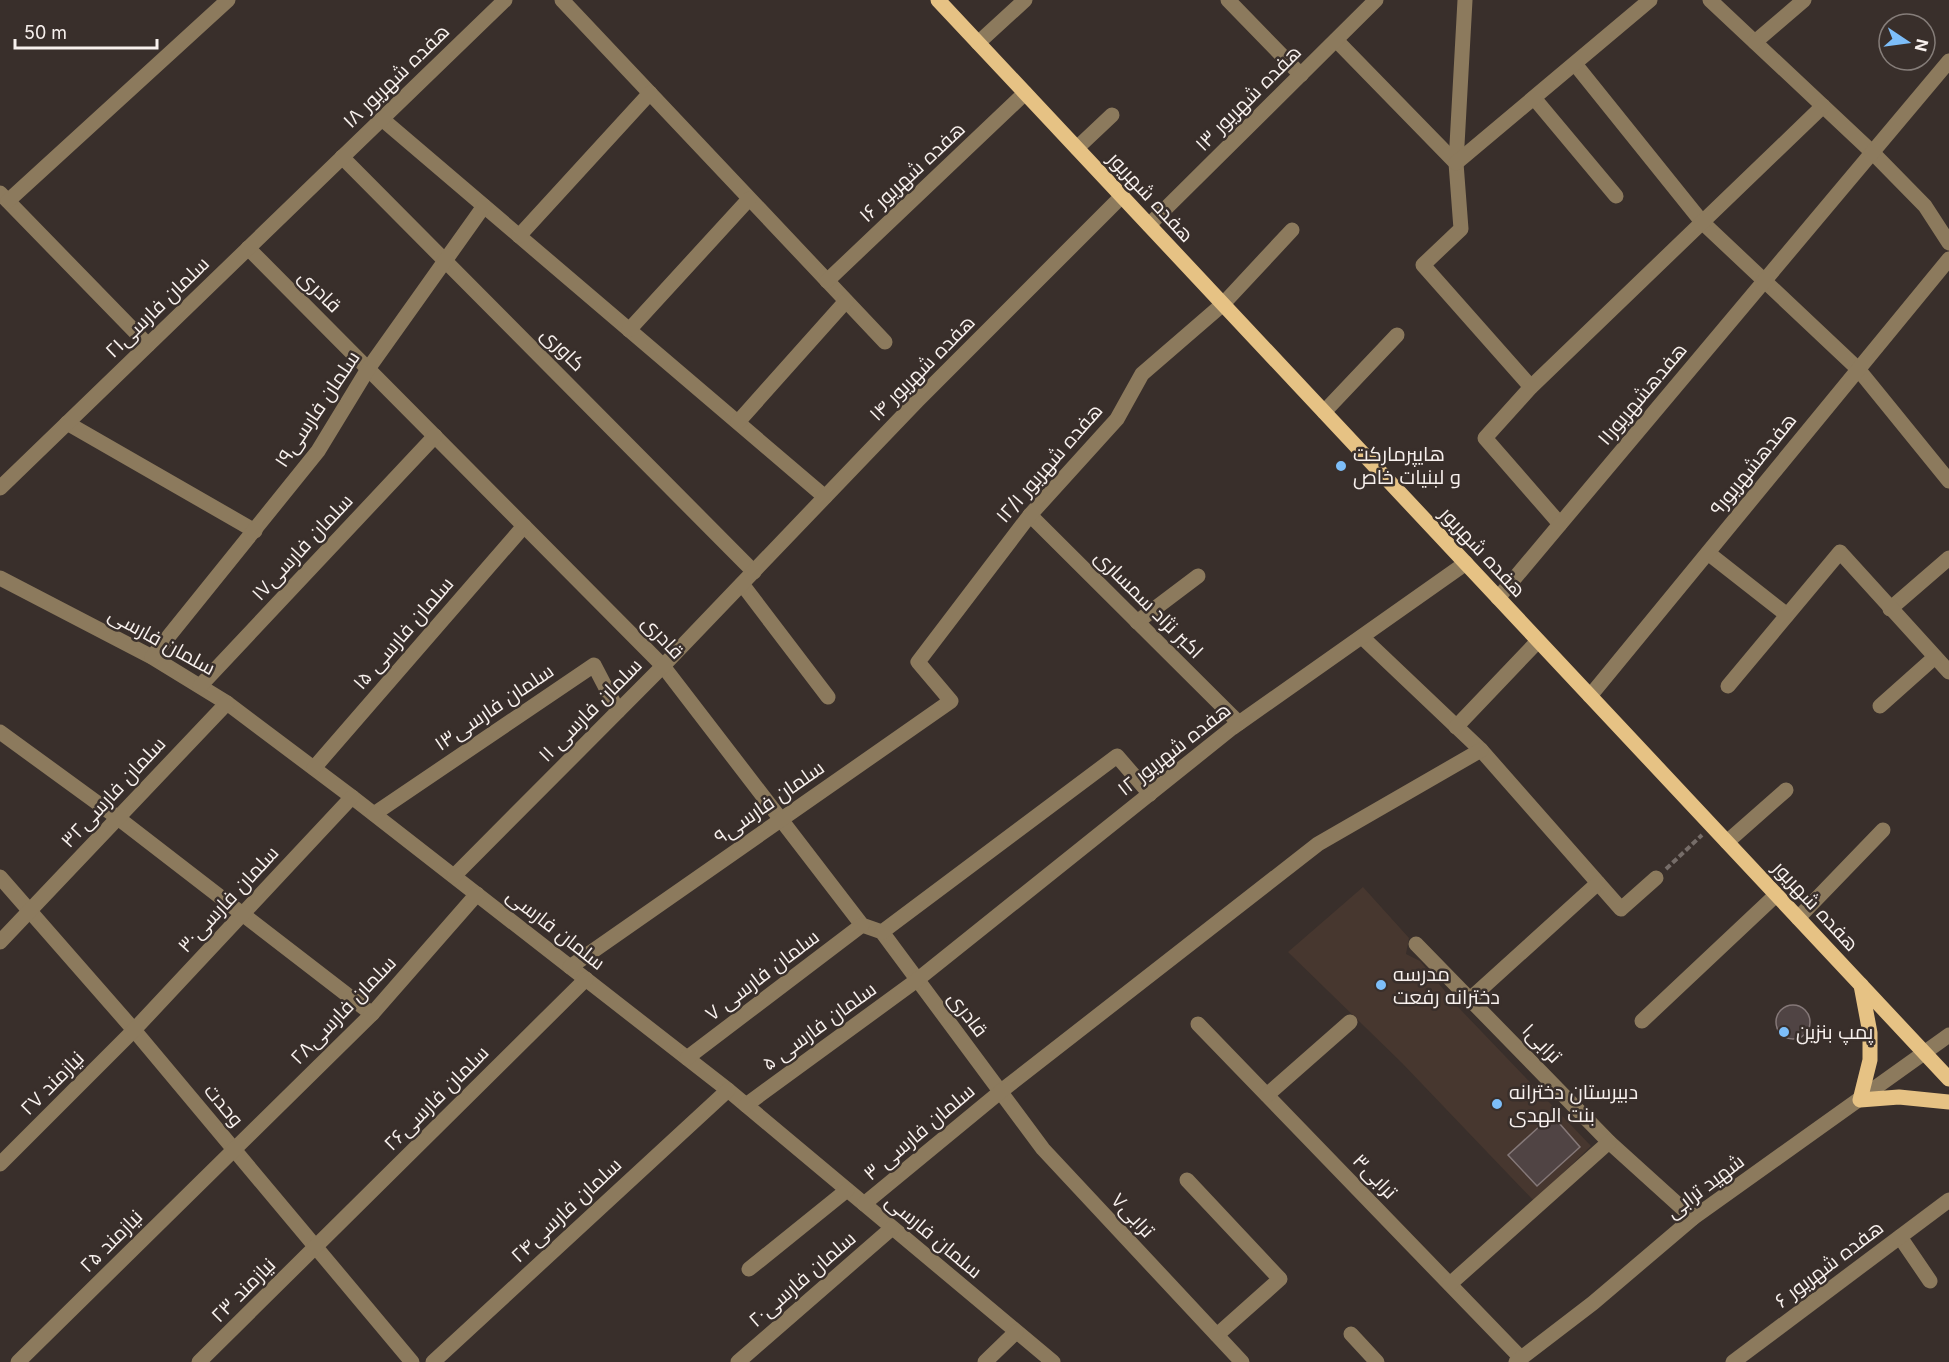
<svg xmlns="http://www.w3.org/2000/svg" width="1949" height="1362" viewBox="0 0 1949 1362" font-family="Inter,Cairo,sans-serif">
<rect width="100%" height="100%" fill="#392f2b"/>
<path fill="#47372f" d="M1363,887l46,51 -3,16 14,7 39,47 132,138 -57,55 -132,-138 -114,-111z"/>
<g fill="#504444" stroke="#857878" stroke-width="1.5">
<circle cx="1793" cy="1022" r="17"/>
<path d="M1552,1115l28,32 -43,39 -29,-31z"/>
</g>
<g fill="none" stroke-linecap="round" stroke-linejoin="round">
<path stroke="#766d69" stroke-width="4" stroke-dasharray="6 3" stroke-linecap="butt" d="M1666,869l36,-34"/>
<g stroke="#8c7a5d" stroke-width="15">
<path d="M562,0l323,342"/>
<path d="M1228,0l73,75"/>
<path d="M1465,0l-9,163 5,66 -38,36 108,122"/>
<path d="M1710,0l163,153 52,53 24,37"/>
<path d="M1336,40l120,123"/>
<path d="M1755,42l49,-42"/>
<path d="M978,43l47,-43"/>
<path d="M1575,64l127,158 156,147 91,112"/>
<path d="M1534,98l82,98"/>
<path d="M382,119l443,378"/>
<path d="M1077,148l35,-33"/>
<path d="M342,157l412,415"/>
<path d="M1456,163l194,-163"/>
<path d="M0,193l148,152"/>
<path d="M8,201l220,-201"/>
<path d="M1149,225l227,-225"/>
<path d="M519,236l131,-143"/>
<path d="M248,248l415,418 199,259 20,7 161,217 199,213"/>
<path d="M827,281l198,-188"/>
<path d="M629,330l120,-131"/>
<path d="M1324,412l73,-77"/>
<path d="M738,422l108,-121"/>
<path d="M67,423l188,108"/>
<path d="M0,488l505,-488"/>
<path d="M1030,515l209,208"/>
<path d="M1560,524l-75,-86 46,-51 292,-281"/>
<path d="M1708,553l79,62"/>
<path d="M0,578l152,79 75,46 125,94 376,293 325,272"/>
<path d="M742,584l86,113"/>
<path d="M1498,598l451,-537"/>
<path d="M1890,609l59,-51"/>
<path d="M1137,622l61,-46"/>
<path d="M1362,637l119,113 140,159 35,-31"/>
<path d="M152,657l166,-206 50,-82 116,-163"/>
<path d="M200,686l235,-250"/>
<path d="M1728,686l112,-134 109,120"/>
<path d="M1590,696l359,-437"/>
<path d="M1880,706l55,-49"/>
<path d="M1456,727l82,-86"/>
<path d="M0,732l118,86 254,196"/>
<path d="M314,768l210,-242"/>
<path d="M374,814l220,-149 24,46"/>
<path d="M1727,842l59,-52"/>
<path d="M454,876l209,-210 254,-265 205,-205"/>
<path d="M0,877l134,153 278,332"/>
<path d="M1798,918l85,-88"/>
<path d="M882,932l235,-176 33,38"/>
<path d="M0,942l227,-239"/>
<path d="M1416,944l193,198 84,76"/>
<path d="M570,967l381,-266 -33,-39 112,-147 87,-96 25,-45 81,-70 69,-74"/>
<path d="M1470,999l128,-116"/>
<path d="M1642,1021l134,-126"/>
<path d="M1198,1024l323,334"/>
<path d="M687,1058l175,-133"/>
<path d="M1267,1095l83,-73"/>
<path d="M746,1105l171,-125 315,-252 234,-165"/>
<path d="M0,1164l134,-134 218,-233"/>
<path d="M1187,1180l93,99 -63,56"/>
<path d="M864,1204l136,-112 318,-248 163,-94"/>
<path d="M1900,1237l30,44"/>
<path d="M749,1269l98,-79"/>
<path d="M1450,1284l159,-142"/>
<path d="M1351,1334l26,28"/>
<path d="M18,1362l354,-348 105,-120"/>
<path d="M199,1362l387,-383"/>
<path d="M433,1362l295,-272"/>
<path d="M738,1362l154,-134"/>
<path d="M985,1362l31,-30"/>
<path d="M1516,1362l77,-59 100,-85 256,-183"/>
<path d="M1733,1362l216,-162"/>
</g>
<g stroke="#e6c284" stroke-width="15">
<path d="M938,0l1011,1079"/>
<path d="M1861,985l9,48v27l-10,40 39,-3 50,5"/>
</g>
</g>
<g fill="#7dbef9" stroke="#392f2b" stroke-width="2">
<circle cx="1341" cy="466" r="6"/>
<circle cx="1381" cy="985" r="6"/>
<circle cx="1784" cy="1032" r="6"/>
<circle cx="1497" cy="1104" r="6"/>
</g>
<g text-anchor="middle" stroke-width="5" stroke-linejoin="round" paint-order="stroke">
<g font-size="20" fill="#f8f1ee" stroke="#392f2b">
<text transform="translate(396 76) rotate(-44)" y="7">هفده شهریور ۱۸</text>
<text transform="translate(1248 98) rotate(-45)" y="7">هفده شهریور ۱۳</text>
<text transform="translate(912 172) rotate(-43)" y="7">هفده شهریور ۱۶</text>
<text transform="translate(1151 197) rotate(47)" y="7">هفده شهریور</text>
<text transform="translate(320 291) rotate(45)" y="7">قادری</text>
<text transform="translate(157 307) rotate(-44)" y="7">سلمان فارسی۲۱</text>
<text transform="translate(563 349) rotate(45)" y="7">کاوری</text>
<text transform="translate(922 368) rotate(-45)" y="7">هفده شهریور ۱۴</text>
<text transform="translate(1642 394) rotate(-50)" y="7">هفدهشهریور۱۱</text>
<text transform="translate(317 409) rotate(-56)" y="7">سلمان فارسی۱۹</text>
<text transform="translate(1049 463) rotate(-49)" y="7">هفده شهریور ۱۲/۱</text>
<text transform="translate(1753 464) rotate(-51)" y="7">هفدهشهریور۹</text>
<text transform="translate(302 547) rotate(-47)" y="7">سلمان فارسی۱۷</text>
<text transform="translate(1483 552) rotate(47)" y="7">هفده شهریور</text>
<text transform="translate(1149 604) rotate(45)" y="7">اکبر نژاد سمساری</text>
<text transform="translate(403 633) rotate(-49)" y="7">سلمان فارسی ۱۵</text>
<text transform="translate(663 637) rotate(47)" y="7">قادری</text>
<text transform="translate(162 641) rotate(29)" y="7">سلمان فارسی</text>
<text transform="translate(494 707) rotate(-34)" y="7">سلمان فارسی۱۳</text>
<text transform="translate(590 710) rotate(-45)" y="7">سلمان فارسی ۱۱</text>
<text transform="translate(1174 749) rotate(-38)" y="7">هفده شهریور ۱۲</text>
<text transform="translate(113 792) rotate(-47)" y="7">سلمان فارسی۳۲</text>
<text transform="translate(769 802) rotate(-35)" y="7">سلمان فارسی۹</text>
<text transform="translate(228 899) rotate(-47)" y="7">سلمان فارسی۳۰</text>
<text transform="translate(1816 906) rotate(47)" y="7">هفده شهریور</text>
<text transform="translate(556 929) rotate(38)" y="7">سلمان فارسی</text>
<text transform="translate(762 975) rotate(-37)" y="7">سلمان فارسی ۷</text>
<text transform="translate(343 1010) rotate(-46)" y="7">سلمان فارسی۲۸</text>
<text transform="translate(968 1014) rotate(53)" y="7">قادری</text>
<text transform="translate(819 1026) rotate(-36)" y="7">سلمان فارسی ۵</text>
<text transform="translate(1542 1043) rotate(46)" y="7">ترابی۱</text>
<text transform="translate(52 1083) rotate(-45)" y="7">نیازمند ۲۷</text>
<text transform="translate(436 1098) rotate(-45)" y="7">سلمان فارسی۲۶</text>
<text transform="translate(224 1105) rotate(50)" y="7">وحدت</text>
<text transform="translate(919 1132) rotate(-40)" y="7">سلمان فارسی ۳</text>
<text transform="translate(1375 1176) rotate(46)" y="7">ترابی۳</text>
<text transform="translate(1705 1186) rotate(-37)" y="7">شهید ترابی</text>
<text transform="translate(566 1210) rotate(-43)" y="7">سلمان فارسی۲۴</text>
<text transform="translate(1133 1215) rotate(47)" y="7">ترابی۷</text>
<text transform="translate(934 1236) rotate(40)" y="7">سلمان فارسی</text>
<text transform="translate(111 1241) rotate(-45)" y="7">نیازمند ۲۵</text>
<text transform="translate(1829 1264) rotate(-37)" y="7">هفده شهریور ۶</text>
<text transform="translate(802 1279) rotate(-41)" y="7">سلمان فارسی۲۰</text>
<text transform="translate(243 1290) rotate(-45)" y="7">نیازمند ۲۳</text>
</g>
<g font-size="20" fill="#f8f1ee" stroke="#392f2b" text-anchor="start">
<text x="1353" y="461">هایپرمارکت<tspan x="1353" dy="23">و لبنیات خاص</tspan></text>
<text x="1393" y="981">مدرسه<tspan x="1393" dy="23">دخترانه رفعت</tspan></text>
<text x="1796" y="1039">پمپ بنزین</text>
<text x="1509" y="1099">دبیرستان دخترانه<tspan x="1509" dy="23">بنت الهدی</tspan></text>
</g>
</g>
<g transform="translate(1907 42) rotate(103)"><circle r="28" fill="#392f2b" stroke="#857d79" stroke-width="1.5"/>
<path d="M0-4.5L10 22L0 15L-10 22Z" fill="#7dbef9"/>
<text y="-9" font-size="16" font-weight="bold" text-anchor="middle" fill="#f8f1ee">N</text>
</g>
<path d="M15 39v9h142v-9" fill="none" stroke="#f8f1ee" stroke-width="3"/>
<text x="24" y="39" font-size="18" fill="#f8f1ee" stroke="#392f2b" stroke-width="4.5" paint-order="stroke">50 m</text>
</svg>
